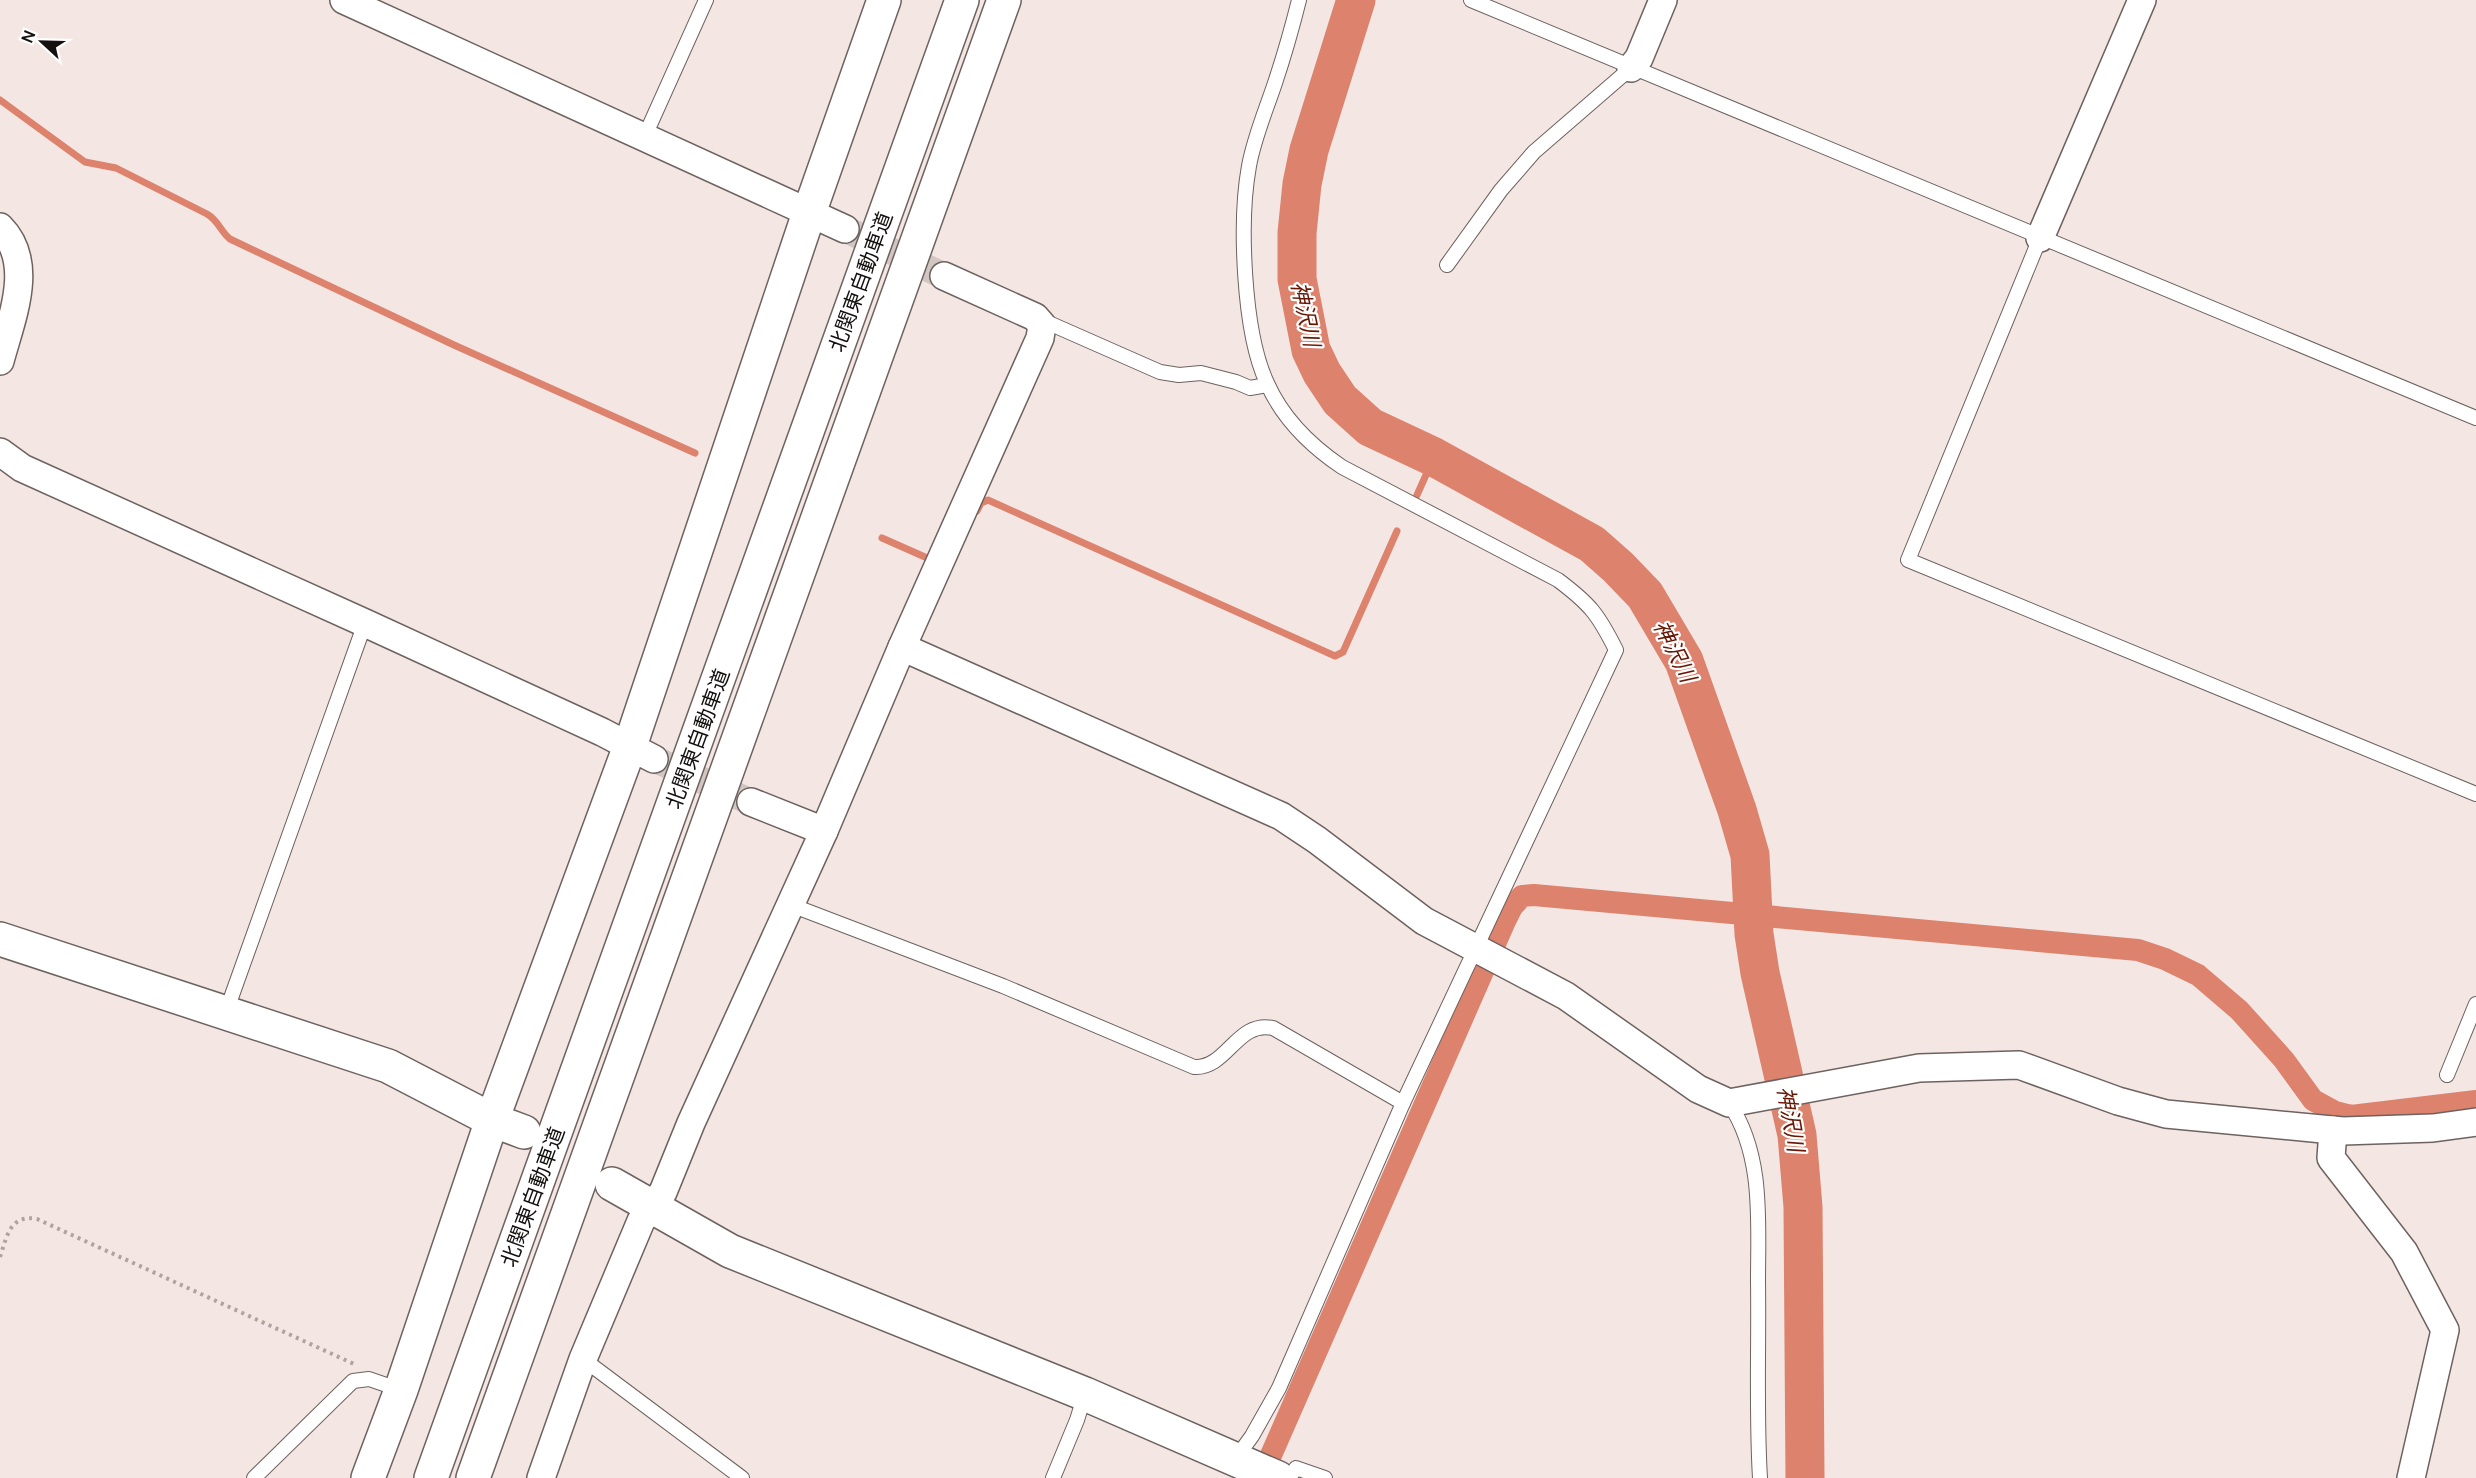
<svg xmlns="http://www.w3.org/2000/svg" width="2476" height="1478" viewBox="0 0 2476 1478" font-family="Manrope,'Noto Sans JP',sans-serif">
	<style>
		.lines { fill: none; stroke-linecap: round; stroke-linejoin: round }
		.stream { stroke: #dd826d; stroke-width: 7 }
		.canal { stroke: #dd826d; stroke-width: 22 }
		.river { stroke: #dd826d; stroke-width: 39 }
		.street-tunnel { stroke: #d2c6c3; stroke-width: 27; stroke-dasharray: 27 14; stroke-linecap: butt }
		.lane-casing { stroke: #6d625f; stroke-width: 16 }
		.street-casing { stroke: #6d625f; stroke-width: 30 }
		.secondary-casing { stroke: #6d625f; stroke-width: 36 }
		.highway-casing { stroke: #6d625f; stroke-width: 36 }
		.path { stroke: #aea3a1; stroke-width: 4; stroke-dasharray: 3 4.5; stroke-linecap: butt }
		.lane { stroke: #fff; stroke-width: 14 }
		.street { stroke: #fff; stroke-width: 27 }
		.secondary { stroke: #fff; stroke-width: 33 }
		.highway { stroke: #fff; stroke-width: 33 }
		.labels { text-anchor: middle; stroke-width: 4.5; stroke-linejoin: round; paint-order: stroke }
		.street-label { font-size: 21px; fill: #14100f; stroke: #fff }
		.water-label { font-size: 22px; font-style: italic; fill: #691705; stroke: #fff }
	</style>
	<rect width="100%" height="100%" fill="#f4e6e3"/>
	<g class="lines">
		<g class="stream">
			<path d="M0,100L85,162L116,168L207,214C219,221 220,231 230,239L454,345L695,453"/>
			<path d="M1417,495L1434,457"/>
			<path d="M977,511L981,503L988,500L1335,656L1343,652L1397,531"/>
			<path d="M882,538L934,561"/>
		</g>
		<path class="canal" d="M1261,1478L1505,921L1512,907L1522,896L1534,895L2138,950L2165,959L2198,975L2239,1010L2284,1060L2313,1100L2335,1112L2351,1116L2476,1101"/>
		<path class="river" d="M1356,0L1309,150L1302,184L1297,233V279L1311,350L1322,373L1340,400L1370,427L1434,457L1592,544L1618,567L1645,595L1684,661L1737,810L1750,855L1754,934L1760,973L1797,1135L1803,1207L1805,1478"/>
		<g class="street-tunnel">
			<path d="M845,229L944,276"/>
			<path d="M654,759L751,802"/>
		</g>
		<g class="lane-casing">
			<g id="lane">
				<path d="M1471,0L2476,418"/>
				<path d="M644,138L706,0"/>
				<path d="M2040,238L1908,560L2476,794"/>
				<path d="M1447,265L1501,190L1534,152L1631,68"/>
				<path d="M1042,325L1051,324L1160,372L1179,375L1201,373L1236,382L1250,388L1267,385"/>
				<path d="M791,905L1003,986L1194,1067C1227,1069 1237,1020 1273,1028L1403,1103"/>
				<path d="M226,1012L365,623"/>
				<path d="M2447,1075L2476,1004"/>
				<path d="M1729,1103C1764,1155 1758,1221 1758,1281C1759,1346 1756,1413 1760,1478"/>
				<path d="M583,1359L742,1478"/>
				<path d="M1236,1458L1252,1436L1279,1388L1403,1103L1616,650C1598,614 1590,604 1558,580L1342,467C1311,446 1282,417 1267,383C1243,332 1239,221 1249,166C1254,138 1266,110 1275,83C1284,56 1292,28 1299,0"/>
				<path d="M254,1478L353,1381L369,1379L401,1390"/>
				<path d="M1053,1478L1077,1420L1085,1394"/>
				<path d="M1289,1478L1296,1468L1325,1478"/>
			</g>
		</g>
		<g class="street-casing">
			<g id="street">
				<path d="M344,0L845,229"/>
				<path d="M1631,68L1639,58L1663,0"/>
				<path d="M0,227C36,263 11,319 0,361"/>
				<path d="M2040,238L2142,0"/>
				<path d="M0,452L22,468L365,623L602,732L654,759"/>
				<path d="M902,647L1281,816L1317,840L1424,921L1566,996L1698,1089L1729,1103L1919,1068L2019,1065L2118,1101L2166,1114L2343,1131L2433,1128L2476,1122"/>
				<path d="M751,802L824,831"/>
				<path d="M2333,1130L2331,1158L2404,1252L2445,1330L2411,1478"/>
				<path d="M541,1478L583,1359L641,1221L663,1192L691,1123L824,831L902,647L1040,338L1042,325L1035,317L944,276"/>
			</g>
		</g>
		<g class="secondary-casing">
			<g id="secondary">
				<path d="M0,939L388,1066L492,1120L524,1132"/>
				<path d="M612,1184L730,1251L1085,1394L1278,1478"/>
				<path d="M368,1478L401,1390L492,1120L630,746L809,213L884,0"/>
			</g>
		</g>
		<g class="highway-casing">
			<g id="highway">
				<path d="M431,1478L962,0"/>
				<path d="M473,1478L1004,0"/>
			</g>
		</g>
		<path class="path" d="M0,1257C7,1236 10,1214 37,1219L354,1364"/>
		<use href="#lane" class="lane"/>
		<use href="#street" class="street"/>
		<use href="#secondary" class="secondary"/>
		<use href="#highway" class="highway"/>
	</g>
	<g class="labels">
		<g class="street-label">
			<text transform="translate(861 282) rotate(-70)" y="7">北関東自動車道</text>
			<text transform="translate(698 739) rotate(-70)" y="7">北関東自動車道</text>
			<text transform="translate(533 1197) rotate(-70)" y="7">北関東自動車道</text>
		</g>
		<g class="water-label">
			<text transform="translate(1306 314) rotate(78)" y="8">神沢川</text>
			<text transform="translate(1675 651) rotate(63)" y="8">神沢川</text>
			<text transform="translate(1791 1119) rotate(80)" y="8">神沢川</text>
		</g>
	</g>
	<g transform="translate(42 42) rotate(292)" stroke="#ffffff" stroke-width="4.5" paint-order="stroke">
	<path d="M0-4.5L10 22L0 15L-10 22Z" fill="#14100f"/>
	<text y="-9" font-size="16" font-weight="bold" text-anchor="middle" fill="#14100f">N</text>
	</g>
</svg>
